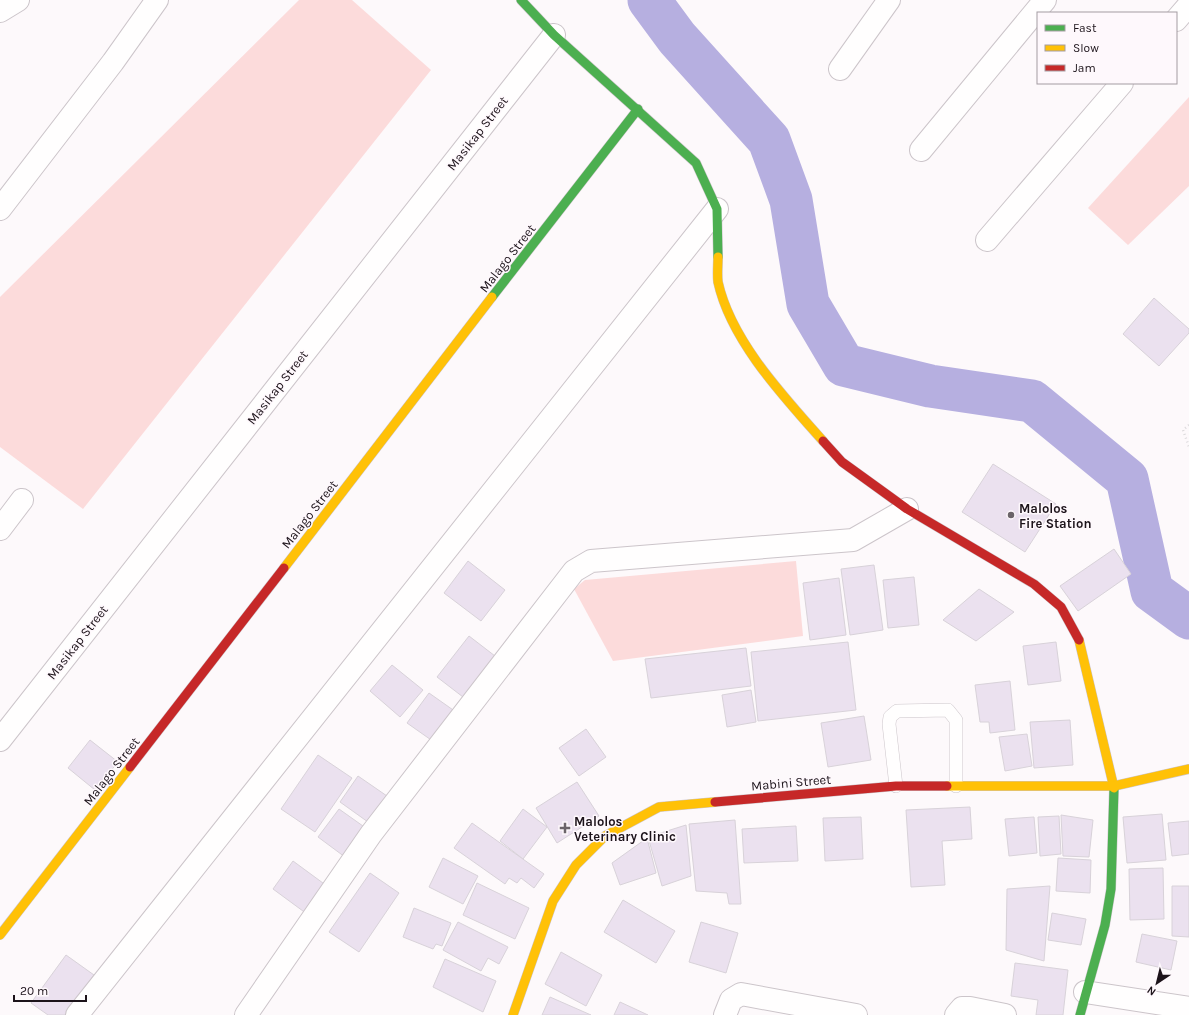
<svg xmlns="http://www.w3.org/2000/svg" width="1189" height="1015" viewBox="0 0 1189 1015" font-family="Karla,sans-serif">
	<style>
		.green { fill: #fcdbdb }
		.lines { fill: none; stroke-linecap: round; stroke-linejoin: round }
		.river { stroke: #b6afe0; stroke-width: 43 }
		.building { fill: #ebe1ef; stroke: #d8d2d9 }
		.lane-casing { stroke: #ccc5ca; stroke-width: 14 }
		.street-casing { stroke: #ccc5ca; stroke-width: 24 }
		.fast-casing { stroke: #ccc5ca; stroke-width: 10 }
		.slow-casing { stroke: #ccc5ca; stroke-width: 10 }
		.jam-casing { stroke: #ccc5ca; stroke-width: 10 }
		.path { stroke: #dcdadc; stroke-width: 2.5; stroke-dasharray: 1 3; stroke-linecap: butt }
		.lane { stroke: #fffefe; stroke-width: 13 }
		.street { stroke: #fffefe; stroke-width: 22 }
		.fast { stroke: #4caf50; stroke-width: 9 }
		.slow { stroke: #ffc107; stroke-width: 9 }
		.jam { stroke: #c62828; stroke-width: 9 }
		.poi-dot { fill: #6b6469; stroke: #fef8fc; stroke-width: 1.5 }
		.labels { text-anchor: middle; stroke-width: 3; stroke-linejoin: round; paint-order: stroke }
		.street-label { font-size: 13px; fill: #1c131a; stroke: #fef8fc }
		.poi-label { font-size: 13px; font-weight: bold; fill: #1c131a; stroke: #fef8fc; text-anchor: start }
	</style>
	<rect width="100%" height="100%" fill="#fdf9fb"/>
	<g class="green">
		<path d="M299,0H352L431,70L83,509L0,447V297Z"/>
		<path d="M1189,97V186L1128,245L1088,208Z"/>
		<path d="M796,561L803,636L613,661L574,589L585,580Z"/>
	</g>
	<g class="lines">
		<path class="river" d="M649,0L677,38L769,140L791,200L808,304L844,365L930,386L1032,401L1127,479L1152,591L1189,618"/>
	</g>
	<g class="building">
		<path d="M1154,298L1189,329V333L1159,366L1123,334Z"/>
		<path d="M993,464L1056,504L1025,552L962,512Z"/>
		<path d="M1114,549L1131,574L1078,611L1060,586Z"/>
		<path d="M468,561L505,590L481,621L444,593Z"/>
		<path d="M874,565L883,630L850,635L841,569Z"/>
		<path d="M914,577L919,625L888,628L883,580Z"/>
		<path d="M839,578L846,635L810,640L803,583Z"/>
		<path d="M979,589L1014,612L976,641L943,620Z"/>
		<path d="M469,636L495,656L463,697L437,677Z"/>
		<path d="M848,642L856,710L758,721L751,652Z"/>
		<path d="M1056,642L1061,681L1028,685L1023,646Z"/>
		<path d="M746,648L751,686L651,698L645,659Z"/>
		<path d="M392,665L423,690L400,717L370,691Z"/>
		<path d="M1010,681L1015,730L990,733L989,722H980L975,685Z"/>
		<path d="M751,690L756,722L727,727L722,695Z"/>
		<path d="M429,693L456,712L434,742L407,723Z"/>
		<path d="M864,716L871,760L828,767L821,723Z"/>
		<path d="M1070,720L1073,765L1034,768L1030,722Z"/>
		<path d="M586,729L606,757L579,776L559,748Z"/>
		<path d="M1027,734L1032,766L1005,771L999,737Z"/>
		<path d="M90,740L118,762L95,790L68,768Z"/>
		<path d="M318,755L352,778L315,832L281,809Z"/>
		<path d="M358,776L387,796L368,822L340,802Z"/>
		<path d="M577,782L599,816L557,843L536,808Z"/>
		<path d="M970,807L972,839L942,841L945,885L911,887L906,810Z"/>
		<path d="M339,809L370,831L349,860L318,837Z"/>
		<path d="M523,809L547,827L523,859L500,841Z"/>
		<path d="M1162,814L1166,860L1127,863L1123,817Z"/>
		<path d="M1061,815L1093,820L1089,857L1063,856Z"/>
		<path d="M1059,816L1061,854L1040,856L1038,817Z"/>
		<path d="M861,817L863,859L825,861L823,818Z"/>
		<path d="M1034,817L1037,853L1009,856L1005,819Z"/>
		<path d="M735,820L741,904H729L727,893L696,891L689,824Z"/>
		<path d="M1189,821V854L1172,856L1168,823Z"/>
		<path d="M472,823L544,874L534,888L521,878L517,883L509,878L505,884L454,848Z"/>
		<path d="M686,825L691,876L662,886L648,837Z"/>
		<path d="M796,826L798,861L744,863L742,829Z"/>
		<path d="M647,838L656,873L620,885L612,863Z"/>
		<path d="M443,858L478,876L463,904L429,887Z"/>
		<path d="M1058,858L1091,860L1090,893L1056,891Z"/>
		<path d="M293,861L327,886L307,914L273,889Z"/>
		<path d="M1163,868L1164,919L1130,920L1129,869Z"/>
		<path d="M370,873L399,893L359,952L329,932Z"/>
		<path d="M477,883L529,908L515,939L463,915Z"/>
		<path d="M1050,886L1044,961L1006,950L1007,889Z"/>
		<path d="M1172,886H1189V937L1172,936Z"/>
		<path d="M623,900L675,931L656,963L604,932Z"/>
		<path d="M414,908L451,923L442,946L436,944L433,949L403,937Z"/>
		<path d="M1052,913L1086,919L1081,945L1048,940Z"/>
		<path d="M458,922L508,947L499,964L488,958L481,971L443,950Z"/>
		<path d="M701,922L738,933L726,973L689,962Z"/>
		<path d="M1142,934L1177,941L1171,970L1136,962Z"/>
		<path d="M561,952L602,975L586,1006L545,984Z"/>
		<path d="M66,955L94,975L65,1015H48L31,1003Z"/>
		<path d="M445,959L496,981L483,1012L433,987Z"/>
		<path d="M1015,963L1068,970L1063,1015H1036L1038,1000L1011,996Z"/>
		<path d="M550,997L591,1015H542Z"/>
		<path d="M620,1002L648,1015H614Z"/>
	</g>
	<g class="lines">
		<g class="lane-casing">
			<path id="lane" d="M896,786L889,724L890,717L897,711L948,710L956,720V786"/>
		</g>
		<g class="street-casing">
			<g id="street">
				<path d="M0,11L18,0"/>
				<path d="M1176,20L1189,5"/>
				<path d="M840,69L889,0"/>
				<path d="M921,150L1045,0"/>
				<path d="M0,209L113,62L157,0"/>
				<path d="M987,240L1122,83"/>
				<path d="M0,529L22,500"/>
				<path d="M0,740L554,35"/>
				<path d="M1085,992L1189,1008"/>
				<path d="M77,1015L717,209"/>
				<path d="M246,1015L371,834L574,571L591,561L853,540L907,509"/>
				<path d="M725,1015L731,1000L741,994L856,1015"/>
				<path d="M956,1015L962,1008H970L1005,1015"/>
			</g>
		</g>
		<g class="fast-casing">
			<g id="fast">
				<path d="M521,0L554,35L696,163L717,209L718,257"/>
				<path d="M492,297L638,109"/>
				<path d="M1080,1015L1105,925L1111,889L1114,788"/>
			</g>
		</g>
		<g class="slow-casing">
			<g id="slow">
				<path d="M718,257C718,265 717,274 718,282C731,341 784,397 823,441"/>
				<path d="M284,568L492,297"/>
				<path d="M1079,640L1114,788"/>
				<path d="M947,786H1114L1189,769"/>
				<path d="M0,935L130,767"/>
				<path d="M513,1015L553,901L576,865L605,836L659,807L715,802"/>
			</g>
		</g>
		<g class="jam-casing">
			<g id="jam">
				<path d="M823,441L842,462L907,509L1034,584L1061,607L1079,640"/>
				<path d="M130,767L284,568"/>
				<path d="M715,802L896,786H947"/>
			</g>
		</g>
		<path class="path" d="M1189,425L1183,430L1189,447"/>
		<use href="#lane" class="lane"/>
		<use href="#street" class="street"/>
		<use href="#fast" class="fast"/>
		<use href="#slow" class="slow"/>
		<use href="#jam" class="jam"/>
	</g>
	<g class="poi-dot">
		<circle cx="1011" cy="515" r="4"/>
		<path d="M563 822h4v4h4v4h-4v4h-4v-4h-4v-4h4z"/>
	</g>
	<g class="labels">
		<g class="street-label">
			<text transform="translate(477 133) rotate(-52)" y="5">Masikap Street</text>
			<text transform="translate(507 258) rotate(-52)" y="5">Malago Street</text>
			<text transform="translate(277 387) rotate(-52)" y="5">Masikap Street</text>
			<text transform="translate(309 514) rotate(-52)" y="5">Malago Street</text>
			<text transform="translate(77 642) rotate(-52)" y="5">Masikap Street</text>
			<text transform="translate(111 771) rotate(-52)" y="5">Malago Street</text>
			<text transform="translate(791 782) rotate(-5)" y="5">Mabini Street</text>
		</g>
		<g class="poi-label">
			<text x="1019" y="513">Malolos<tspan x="1019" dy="15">Fire Station</tspan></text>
			<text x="574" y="826">Malolos<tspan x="574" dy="15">Veterinary Clinic</tspan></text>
		</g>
	</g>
	<rect x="1037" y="12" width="140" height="72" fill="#fef8fc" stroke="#a49ca2"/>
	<rect x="1045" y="25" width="20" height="6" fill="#4caf50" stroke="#a49ca2"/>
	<text x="1073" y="32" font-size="12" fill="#1c131a">Fast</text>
	<rect x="1045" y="45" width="20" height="6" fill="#ffc107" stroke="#a49ca2"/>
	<text x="1073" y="52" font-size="12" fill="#1c131a">Slow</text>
	<rect x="1045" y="65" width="20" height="6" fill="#c62828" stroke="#a49ca2"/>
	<text x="1073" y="72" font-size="12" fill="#1c131a">Jam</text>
	<g transform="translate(1157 983) rotate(215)" stroke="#fef8fc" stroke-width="3" paint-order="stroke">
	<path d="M0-3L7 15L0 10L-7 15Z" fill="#1c131a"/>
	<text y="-6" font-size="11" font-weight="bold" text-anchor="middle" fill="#1c131a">N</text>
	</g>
	<path d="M14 995v6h72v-6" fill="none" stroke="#1c131a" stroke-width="2"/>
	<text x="20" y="995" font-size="12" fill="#1c131a" stroke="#fef8fc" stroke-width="3" paint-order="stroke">20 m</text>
</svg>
